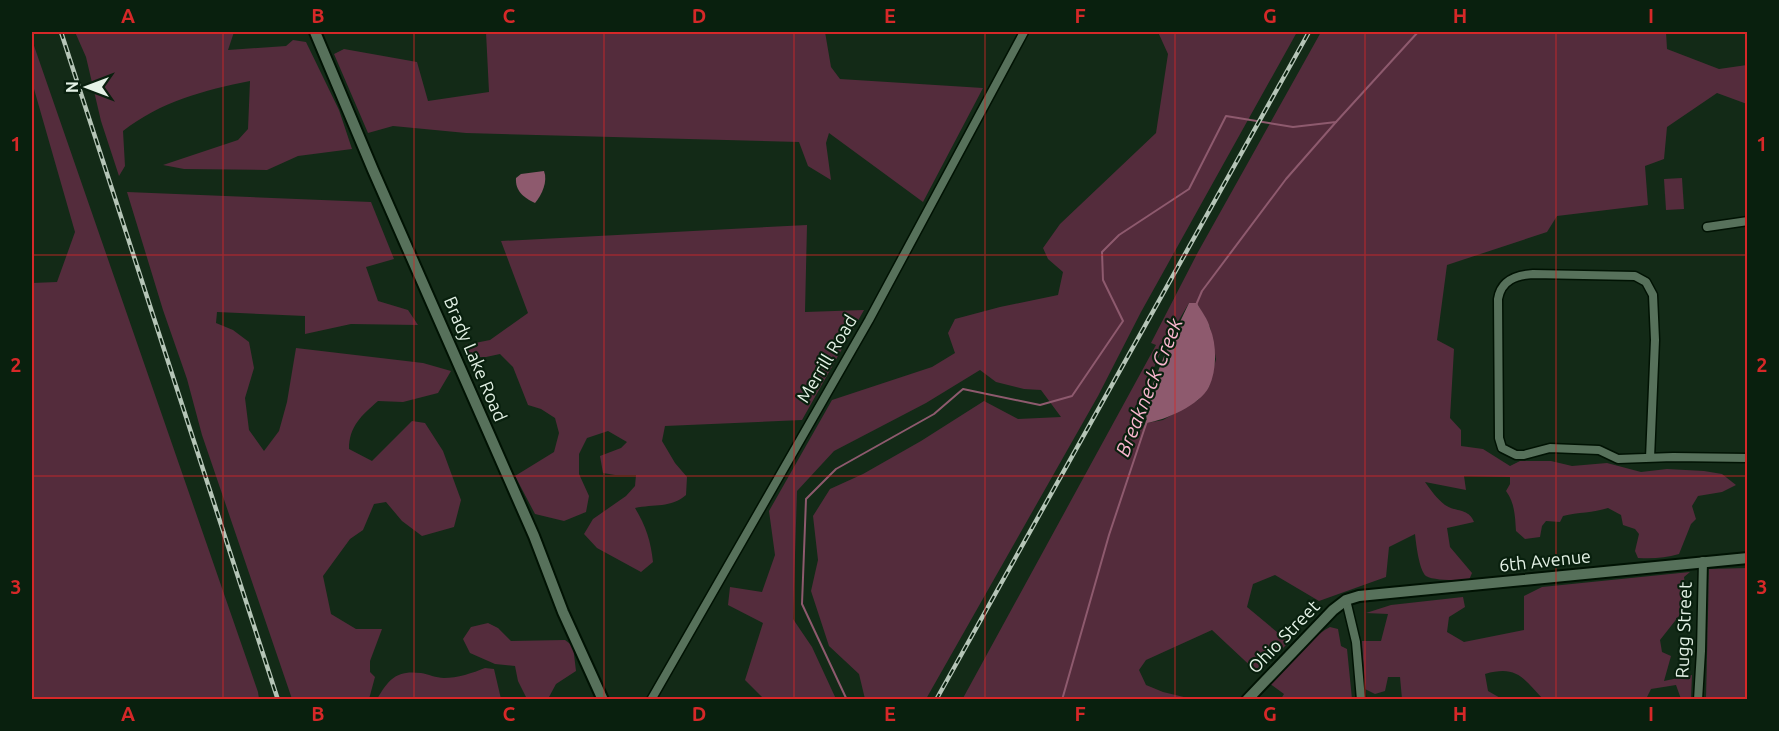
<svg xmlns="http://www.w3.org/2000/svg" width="1779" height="731" viewBox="0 0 1779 731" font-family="Ubuntu,sans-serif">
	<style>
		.green { fill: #542c3c; fill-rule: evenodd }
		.water { fill: #8e5a6e }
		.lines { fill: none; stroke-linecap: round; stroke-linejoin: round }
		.stream { stroke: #8e5a6e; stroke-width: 2 }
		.minor-casing { stroke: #001203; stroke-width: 11 }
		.tertiary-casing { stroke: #001203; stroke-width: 14 }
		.minor { stroke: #57715b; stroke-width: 8 }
		.tertiary { stroke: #57715b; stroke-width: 10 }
		.rail-casing { stroke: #b5c5b7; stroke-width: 4.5 }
		.rail { stroke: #09200e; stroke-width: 2; stroke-dasharray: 7; stroke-linecap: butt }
		.grid { fill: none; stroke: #d62828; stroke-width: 1.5; stroke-opacity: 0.55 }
		.labels { text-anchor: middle; stroke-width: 4.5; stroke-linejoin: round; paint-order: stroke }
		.street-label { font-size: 18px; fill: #e4f2e6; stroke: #09200e }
		.water-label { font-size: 20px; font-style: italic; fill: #f9b6ce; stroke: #09200e }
		.neatline { fill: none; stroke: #d62828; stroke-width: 2 }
		.grid-label { font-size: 20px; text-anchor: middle; font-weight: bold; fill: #d62828 }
	</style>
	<rect width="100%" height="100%" fill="#132a17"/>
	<g class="green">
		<path d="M75,32H234L228,50L286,46L293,40L306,42L339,110L352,149L298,156L267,170L184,169L163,165L238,140L248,129L250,81C204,90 160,102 123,131L125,166L119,176L101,121L86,57Z"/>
		<path d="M486,32H825L831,67L840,79L983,88L923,202L829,133L826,143L831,180L808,166L799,142L466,133L393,126L368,133L334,54L344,49L417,62L428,101L489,92Z"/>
		<path d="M1158,32H1297L1141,312L1098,396L926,699H865L859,674L829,646L811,591L818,560L813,516L830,489L863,474L921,441L984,401L1018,419L1061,417L1041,390L1024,389L996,382L980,370L926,403L834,451L797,491L793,619L812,647L836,699H764L745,680L763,623L728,605L730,587L762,592L775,555L769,511L832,400L932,367L955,353L948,333L955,319L1000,307L1058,295L1063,272L1048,259L1043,248L1060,224L1156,133L1168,54Z"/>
		<path d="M1321,32H1666L1667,49L1719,69L1747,65V104L1717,93L1667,127L1664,159L1645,166L1648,205L1557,216L1547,232L1447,265L1437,340L1454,349L1450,418L1461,430V446L1483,449L1510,466L1520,461H1551L1572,466L1607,463L1641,472L1667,469L1704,471L1722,474L1736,485L1722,492L1698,496L1692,506L1696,519L1691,524L1679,554C1665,558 1653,559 1638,558L1635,551L1639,534L1635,529L1623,525L1621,515L1608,508C1593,513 1578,512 1563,516L1560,522L1546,521L1542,526L1540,537L1525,539L1516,531C1515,517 1515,503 1506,491L1510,484V477L1464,476L1466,490L1425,482C1430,489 1437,499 1445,505C1455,512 1469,508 1474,522L1447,528L1450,547L1472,573L1469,580C1459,580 1434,581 1426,576C1419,570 1416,543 1415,534L1389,547L1386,577L1319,601L1275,575L1253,584L1247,607L1289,642L1258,673L1212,630L1146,660L1139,670L1146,685L1163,692L1192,699L962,700L1156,345L1151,343L1198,252ZM1189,303H1197L1210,327L1216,359L1209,387L1198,400L1163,420L1147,423L1138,431L1135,411L1163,347Z"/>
		<path d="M32,40L258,692L259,699H32V283L57,282L75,232L32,82Z"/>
		<path d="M1682,178L1684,209L1666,210L1664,179Z"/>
		<path d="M127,192L371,202L394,259L366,267L378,301L408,310L418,325L351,324L305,334V316L217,312L216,323L233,330L249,342L254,368L245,398L249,430L264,451L279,431L287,402L296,348L423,363L451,371L438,393L403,402L378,401C362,415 349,426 349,449L372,461L412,421L425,423L443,451L461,500L454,527L422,536L402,521L386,502L374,504L363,530L350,539L323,576L331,614L356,629H382L370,661V672L375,677L369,699H292L202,435L187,379L163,310Z"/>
		<path d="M807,225L805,312L864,310L802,420L665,426L662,441L675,463L687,477L686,495C671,508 654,504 635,508C646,526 651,542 653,562L641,572L597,548L584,534L593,519L626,496L635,486L636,475H615L603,473L600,456L621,448L627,442L608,431L587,438L579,454V474L589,496L586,512L564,521L535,514L515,476L554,452L559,433L555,418L541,409L528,405L513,367L500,354L486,357H466L465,345L490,340L528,313L501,241Z"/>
		<path d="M1747,568V699H1706L1709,569Z"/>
		<path d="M1690,572L1684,577L1687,598L1686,607L1660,640L1662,652L1671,656L1664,681L1692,675L1691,699H1681L1676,685L1651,689L1646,699H1543C1523,678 1517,665 1485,674L1488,691L1502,699H1402L1400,677H1388L1385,691L1375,694L1365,689L1362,641H1381L1388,614L1366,613L1391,605L1463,597L1465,607L1449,617L1447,632L1464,642L1524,630V596L1542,587Z"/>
		<path d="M488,623L498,628L511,641L565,640L573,646L576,671L556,684L549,697L550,699H527L518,681L515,666L495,664L470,653L463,639L471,627Z"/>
		<path d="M1330,627L1338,629L1341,646L1347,649L1352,699H1281L1284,694L1269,683C1279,669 1292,661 1304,649C1314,639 1317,634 1330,627Z"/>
		<path d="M485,668L494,669L501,699H377C389,679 396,670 421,673C428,674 436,678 444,678C457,678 473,673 485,668Z"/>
	</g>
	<g class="water">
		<path d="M544,171C548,181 542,195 535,203C524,198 515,191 516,178L521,174Z"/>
		<path d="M1189,303H1197C1201,311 1208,319 1210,328C1217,345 1217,370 1209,387C1200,405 1165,420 1147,423L1145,404L1167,349Z"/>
	</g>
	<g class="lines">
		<g class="stream">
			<path d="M1196,305L1202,291L1286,179L1336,122"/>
			<path d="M847,700L802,604L806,499L836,469L934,414L963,389L1040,405L1072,396L1123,321L1103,280L1102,252L1119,235L1189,189L1226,116L1293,127L1336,122L1418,32"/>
			<path d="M1062,700L1109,535L1147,421"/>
		</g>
		<g class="minor-casing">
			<g id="minor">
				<path d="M1707,227L1748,221"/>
				<path d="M1650,458L1655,340L1653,295L1646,282L1635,276L1533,274C1516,275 1501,280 1498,299L1499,438L1502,448L1516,455H1524L1550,448L1599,450L1618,459L1673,457L1748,458"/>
				<path d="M1346,600L1356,642L1361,700"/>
				<path d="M651,700L869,320L1024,32"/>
				<path d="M1698,700L1701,651L1703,561"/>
			</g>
		</g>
		<g class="tertiary-casing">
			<g id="tertiary">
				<path d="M315,32L373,170L534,536L563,612L603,700"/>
				<path d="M1247,700L1333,610L1346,600L1359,596L1748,558"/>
			</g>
		</g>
		<use href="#minor" class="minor"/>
		<use href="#tertiary" class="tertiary"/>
		<g class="rail-casing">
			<g id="rail">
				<path d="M61,32L278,700"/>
				<path d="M936,700L1309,32"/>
			</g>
		</g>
		<use href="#rail" class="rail"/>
	</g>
	<path class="grid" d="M223,32V700M414,32V700M604,32V700M794,32V700M985,32V700M1175,32V700M1365,32V700M1556,32V700M32,255H1748M32,476H1748"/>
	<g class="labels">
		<g class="street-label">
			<text transform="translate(475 359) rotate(67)" y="6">Brady Lake Road</text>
			<text transform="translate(827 359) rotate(-59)" y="6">Merrill Road</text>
			<text transform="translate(1545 561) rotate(-6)" y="6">6th Avenue</text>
			<text transform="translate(1684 630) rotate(-88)" y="6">Rugg Street</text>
			<text transform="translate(1284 637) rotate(-46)" y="6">Ohio Street</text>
		</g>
		<g class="water-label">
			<text transform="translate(1149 387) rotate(-68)" y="7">Breakneck Creek</text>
		</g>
	</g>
	<rect width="1779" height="731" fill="none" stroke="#09200e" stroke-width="66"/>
	<g transform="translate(87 87) rotate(270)" stroke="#09200e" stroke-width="4.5" paint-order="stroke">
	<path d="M0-4.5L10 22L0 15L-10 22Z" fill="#e4f2e6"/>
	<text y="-9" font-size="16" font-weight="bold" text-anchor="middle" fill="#e4f2e6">N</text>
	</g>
	<rect x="33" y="33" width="1713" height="665" class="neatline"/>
	<g class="grid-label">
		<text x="128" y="23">A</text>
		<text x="318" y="23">B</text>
		<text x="509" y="23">C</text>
		<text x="699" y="23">D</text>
		<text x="890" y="23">E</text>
		<text x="1080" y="23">F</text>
		<text x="1270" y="23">G</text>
		<text x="1460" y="23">H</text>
		<text x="1651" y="23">I</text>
		<text x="16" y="151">1</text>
		<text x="1762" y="151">1</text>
		<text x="16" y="372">2</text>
		<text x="1762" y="372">2</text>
		<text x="16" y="594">3</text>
		<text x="1762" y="594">3</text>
		<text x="128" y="721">A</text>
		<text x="318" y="721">B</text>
		<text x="509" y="721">C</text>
		<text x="699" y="721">D</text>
		<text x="890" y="721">E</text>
		<text x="1080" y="721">F</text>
		<text x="1270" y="721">G</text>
		<text x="1460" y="721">H</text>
		<text x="1651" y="721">I</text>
	</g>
</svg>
